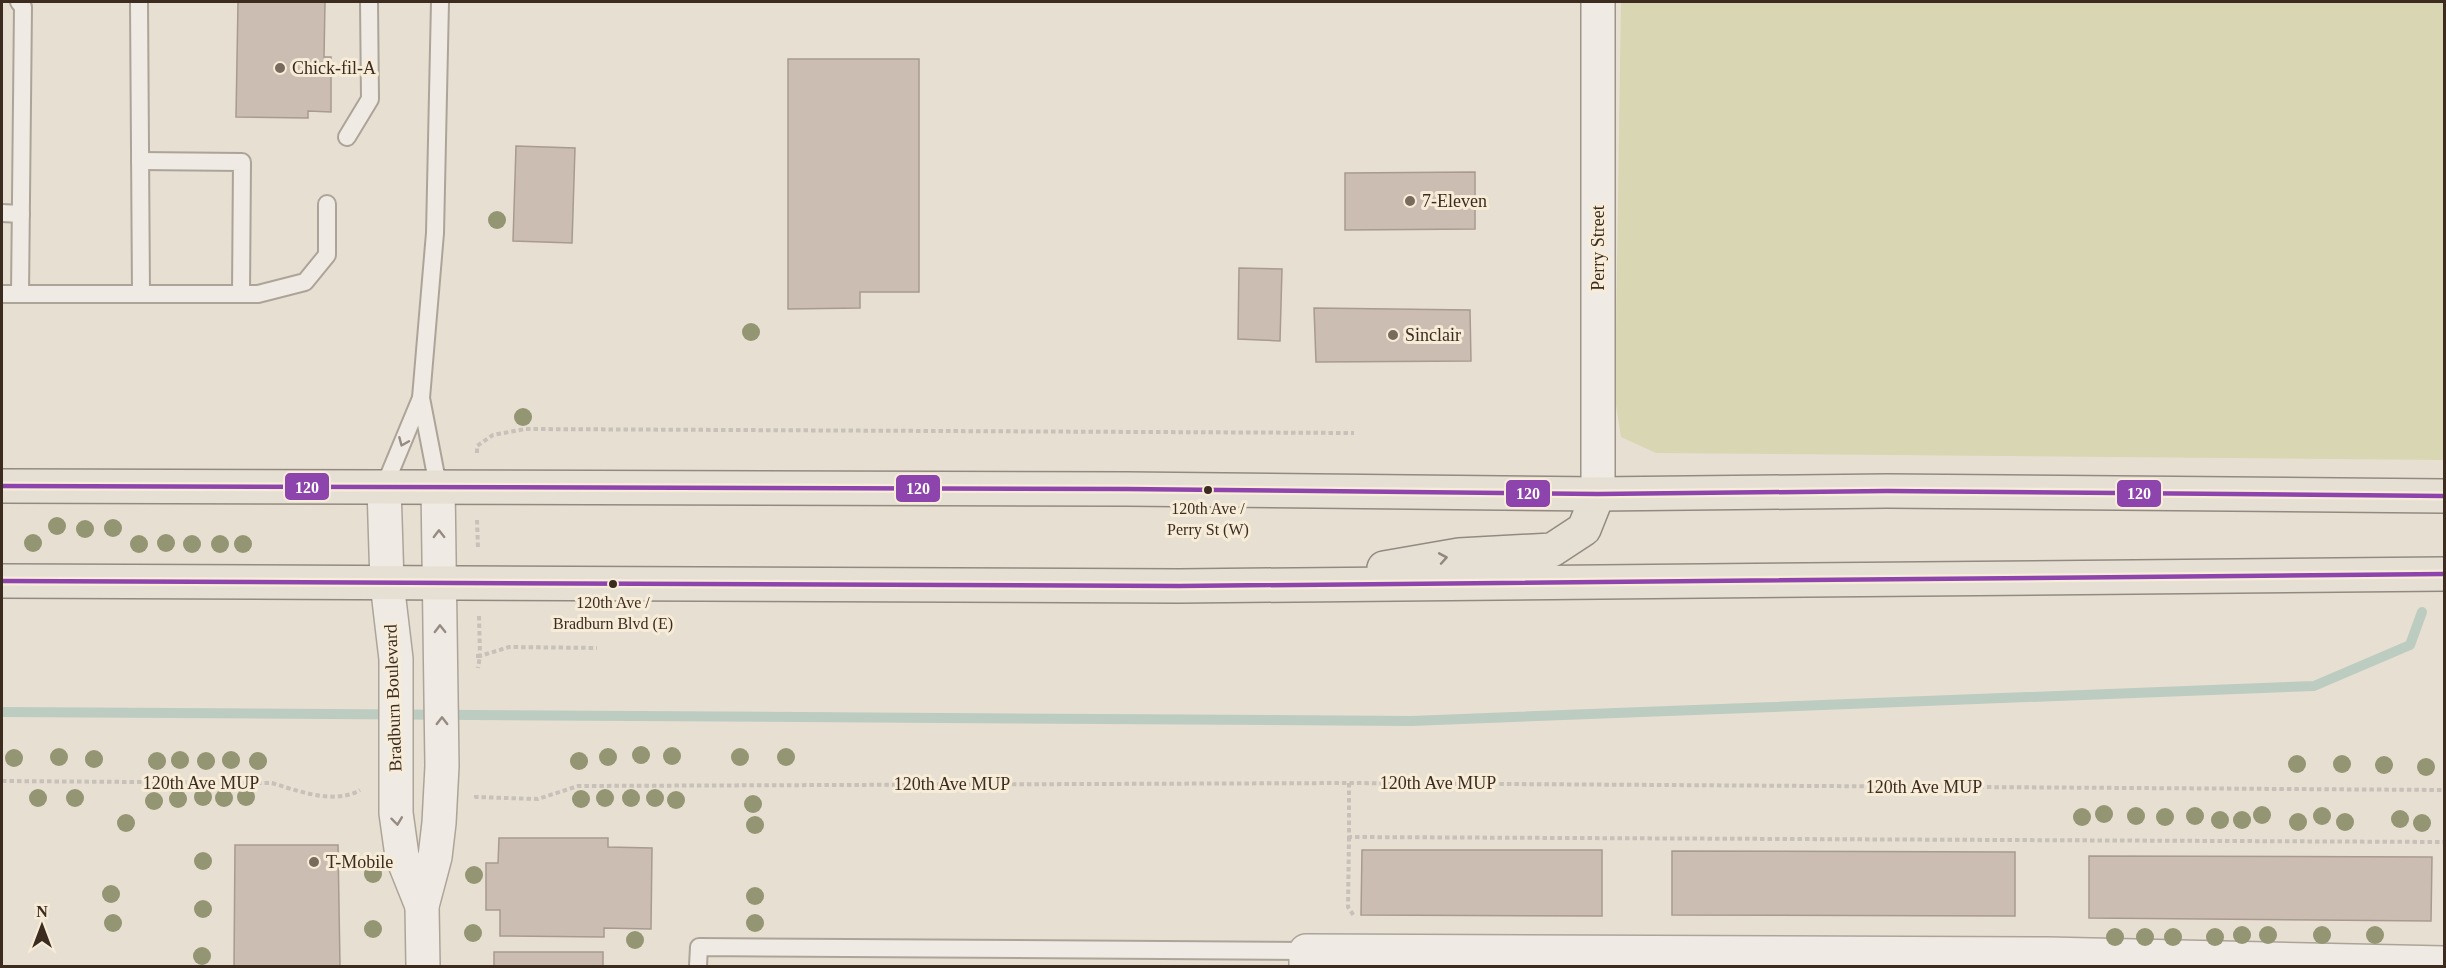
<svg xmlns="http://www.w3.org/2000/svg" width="2446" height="968" viewBox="0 0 2446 968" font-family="'Times New Roman',serif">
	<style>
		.green { fill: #d8d6b3 }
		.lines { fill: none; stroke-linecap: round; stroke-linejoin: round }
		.stream { stroke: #bcccc1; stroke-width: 10 }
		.building { fill: #cbbdb1; stroke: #a89a8f; stroke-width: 1.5 }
		.lane-casing { stroke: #aca499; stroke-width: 20 }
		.street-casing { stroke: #aca499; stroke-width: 36 }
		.secondary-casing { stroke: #9c9489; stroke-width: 36 }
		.primary-casing { stroke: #928a80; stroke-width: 36 }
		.path { stroke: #c8c1b9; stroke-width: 4; stroke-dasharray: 4.5 3; stroke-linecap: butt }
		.lane { stroke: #efeae3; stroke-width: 16 }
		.street { stroke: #efeae3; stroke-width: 33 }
		.secondary { stroke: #efeae3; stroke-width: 33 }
		.primary { stroke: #e6e0d4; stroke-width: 33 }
		.bus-1-casing { stroke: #f7ecd8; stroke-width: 9 }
		.bus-1 { stroke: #8e44ad; stroke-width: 4.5 }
		.tree { fill: #949573 }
		.oneway { stroke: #968b82 }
		.oneway2 { stroke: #91867a }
		.poi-dot { fill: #786b5e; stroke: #f7ecd8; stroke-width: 2 }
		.bus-dot { fill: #3c2c20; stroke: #f7ecd8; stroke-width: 2 }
		.labels { text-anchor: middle; stroke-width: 6; stroke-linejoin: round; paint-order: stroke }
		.bus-label { font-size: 16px; fill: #3c2c20; stroke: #f7ecd8 }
		.poi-label { font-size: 18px; fill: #3c2c20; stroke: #f7ecd8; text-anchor: start }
		.street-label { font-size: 18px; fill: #3c2c20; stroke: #f7ecd8 }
		.line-badge { stroke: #f7ecd8; stroke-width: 2 }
		.badge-label { font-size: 16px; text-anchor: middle; font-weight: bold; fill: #fff }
	</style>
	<rect width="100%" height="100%" fill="#e7dfd1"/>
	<path class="green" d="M1621,2H2444V460L1656,453L1621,437L1615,399Z"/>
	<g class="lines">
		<path class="stream" d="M2,712L1411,721L2314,686L2410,645L2422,612"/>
	</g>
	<g class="building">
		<path d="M238,2H325L324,57H331V112L308,111V118L236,117Z"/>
		<path d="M788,59H919V292H860V308L788,309Z"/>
		<path d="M516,146L575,148L572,243L513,241Z"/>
		<path d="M1475,172V229L1345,230V173Z"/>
		<path d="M1239,268L1282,269L1280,341L1238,339Z"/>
		<path d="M1314,308L1470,310L1471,361L1316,362Z"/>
		<path d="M499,838H608V847L652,848L651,929L604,928V937L500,936V910H486V863H498Z"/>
		<path d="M235,845H338L340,966H234Z"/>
		<path d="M1362,850H1602V916L1361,915Z"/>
		<path d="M1672,851L2015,852V916L1672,915Z"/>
		<path d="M2089,856L2432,857L2431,921L2089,918Z"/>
		<rect x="494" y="952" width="109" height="14"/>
	</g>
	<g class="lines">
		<g class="lane-casing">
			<g id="lane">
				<path d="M19,2L23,7L20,294"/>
				<path d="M139,2L141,294"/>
				<path d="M347,137L370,99L369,2"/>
				<path d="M140,161L242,162L241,294"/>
				<path d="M2,213L21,214"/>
				<path d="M2,294H258L305,282L327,255V204"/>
				<path d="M438,486L421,398L435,233L440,2"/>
				<path d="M384,487L421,398"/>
				<path d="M698,966L699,947L1306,951"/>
			</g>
		</g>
		<g class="street-casing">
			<g id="street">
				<path d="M384,487L387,583L396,659V813L402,856L422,906"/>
				<path d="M423,966L422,906L435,857L439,823L442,766L438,486"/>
				<path d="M1306,966V951L2048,954L2444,963"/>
			</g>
		</g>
		<g class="secondary-casing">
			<path id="secondary" d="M1598,2V494"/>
		</g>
		<g class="primary-casing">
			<g id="primary">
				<path d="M2,486L1127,489L1598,494L1887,491L2444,496"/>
				<path d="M1384,568L1459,555L1552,550L1584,529L1598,494"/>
				<path d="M2,581L1179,586L2444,574"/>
			</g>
		</g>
		<g class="path">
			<path d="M477,453V446L493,435L525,429L1354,433"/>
			<path d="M477,520L478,549"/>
			<path d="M479,616L480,656L509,647L597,648"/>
			<path d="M476,656H480L478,668"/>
			<path d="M2,781L272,783C298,791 335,805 360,790"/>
			<path d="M1349,783V837L2444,842"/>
			<path d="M476,795V797L538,799L578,786L1349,783L2444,790"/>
			<path d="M1349,837L1348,907L1354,916"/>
		</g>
		<use href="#lane" class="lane"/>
		<use href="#street" class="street"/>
		<use href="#secondary" class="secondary"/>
		<use href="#primary" class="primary"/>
		<g class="bus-1-casing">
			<g id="bus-1">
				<path d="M2,486L1127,489L1598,494L1887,491L2444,496"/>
				<path d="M2,581L1179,586L2444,574"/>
			</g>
		</g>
		<use href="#bus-1" class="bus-1"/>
	</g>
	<g class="tree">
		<circle cx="497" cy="220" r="9"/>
		<circle cx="751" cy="332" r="9"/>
		<circle cx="523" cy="417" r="9"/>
		<circle cx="57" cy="526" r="9"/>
		<circle cx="113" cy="528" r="9"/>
		<circle cx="85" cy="529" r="9"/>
		<circle cx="33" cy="543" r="9"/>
		<circle cx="166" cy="543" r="9"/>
		<circle cx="139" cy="544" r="9"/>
		<circle cx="192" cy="544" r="9"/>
		<circle cx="220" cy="544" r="9"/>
		<circle cx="243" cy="544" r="9"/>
		<circle cx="641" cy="755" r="9"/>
		<circle cx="672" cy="756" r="9"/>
		<circle cx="59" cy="757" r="9"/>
		<circle cx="608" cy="757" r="9"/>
		<circle cx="740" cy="757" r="9"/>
		<circle cx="786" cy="757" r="9"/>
		<circle cx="14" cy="758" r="9"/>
		<circle cx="94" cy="759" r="9"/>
		<circle cx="180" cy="760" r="9"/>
		<circle cx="231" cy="760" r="9"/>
		<circle cx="157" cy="761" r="9"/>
		<circle cx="206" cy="761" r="9"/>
		<circle cx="258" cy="761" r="9"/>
		<circle cx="579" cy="761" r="9"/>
		<circle cx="2297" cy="764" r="9"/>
		<circle cx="2342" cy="764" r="9"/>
		<circle cx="2384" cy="765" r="9"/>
		<circle cx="2426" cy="767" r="9"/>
		<circle cx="203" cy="797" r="9"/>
		<circle cx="246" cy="797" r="9"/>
		<circle cx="38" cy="798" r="9"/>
		<circle cx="75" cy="798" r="9"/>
		<circle cx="224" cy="798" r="9"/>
		<circle cx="605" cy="798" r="9"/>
		<circle cx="631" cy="798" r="9"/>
		<circle cx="655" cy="798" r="9"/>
		<circle cx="178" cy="799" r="9"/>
		<circle cx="581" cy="799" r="9"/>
		<circle cx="676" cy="800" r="9"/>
		<circle cx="154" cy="801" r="9"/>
		<circle cx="753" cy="804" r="9"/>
		<circle cx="2104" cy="814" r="9"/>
		<circle cx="2262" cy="815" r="9"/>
		<circle cx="2136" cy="816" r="9"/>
		<circle cx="2195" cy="816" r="9"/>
		<circle cx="2322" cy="816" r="9"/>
		<circle cx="2082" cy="817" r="9"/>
		<circle cx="2165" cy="817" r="9"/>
		<circle cx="2400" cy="819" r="9"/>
		<circle cx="2220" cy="820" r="9"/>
		<circle cx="2242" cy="820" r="9"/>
		<circle cx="2298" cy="822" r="9"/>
		<circle cx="2345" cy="822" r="9"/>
		<circle cx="126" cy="823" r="9"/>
		<circle cx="2422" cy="823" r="9"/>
		<circle cx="755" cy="825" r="9"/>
		<circle cx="203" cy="861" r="9"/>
		<circle cx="373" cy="874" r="9"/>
		<circle cx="474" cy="875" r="9"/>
		<circle cx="111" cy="894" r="9"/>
		<circle cx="755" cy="896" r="9"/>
		<circle cx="203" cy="909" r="9"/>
		<circle cx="113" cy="923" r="9"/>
		<circle cx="755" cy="923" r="9"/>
		<circle cx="373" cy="929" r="9"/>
		<circle cx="473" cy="933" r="9"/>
		<circle cx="2242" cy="935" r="9"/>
		<circle cx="2268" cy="935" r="9"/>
		<circle cx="2322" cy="935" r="9"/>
		<circle cx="2375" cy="935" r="9"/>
		<circle cx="2115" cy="937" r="9"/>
		<circle cx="2145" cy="937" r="9"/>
		<circle cx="2173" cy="937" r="9"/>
		<circle cx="2215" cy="937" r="9"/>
		<circle cx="635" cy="940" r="9"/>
		<circle cx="202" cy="956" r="9"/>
	</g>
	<defs><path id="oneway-chevron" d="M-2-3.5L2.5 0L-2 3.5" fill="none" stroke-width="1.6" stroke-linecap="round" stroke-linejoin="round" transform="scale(1.5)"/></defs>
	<g class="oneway">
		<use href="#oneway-chevron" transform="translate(403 442) rotate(113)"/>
		<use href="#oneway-chevron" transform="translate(439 534) rotate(-91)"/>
		<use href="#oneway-chevron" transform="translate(440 629) rotate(-91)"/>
		<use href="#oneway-chevron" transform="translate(442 721) rotate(-90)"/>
		<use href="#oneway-chevron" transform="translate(397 821) rotate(83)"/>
	</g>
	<use class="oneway2" href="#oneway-chevron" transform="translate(1443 558) rotate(-10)"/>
	<g class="poi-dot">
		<circle cx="280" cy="68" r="6"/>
		<circle cx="1410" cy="201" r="6"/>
		<circle cx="1393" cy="335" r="6"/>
		<circle cx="314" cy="862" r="6"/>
	</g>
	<g class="bus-dot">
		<circle cx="1208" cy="490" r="5"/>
		<circle cx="613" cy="584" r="5"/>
	</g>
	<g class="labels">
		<g class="bus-label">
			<text x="1208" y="514">120th Ave /<tspan x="1208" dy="21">Perry St (W)</tspan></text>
			<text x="613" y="608">120th Ave /<tspan x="613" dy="21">Bradburn Blvd (E)</tspan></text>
		</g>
		<g class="poi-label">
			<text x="292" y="74">Chick-fil-A</text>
			<text x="1422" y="207">7-Eleven</text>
			<text x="1405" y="341">Sinclair</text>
			<text x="326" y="868">T-Mobile</text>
		</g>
		<g class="street-label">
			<text transform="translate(1598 248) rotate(-90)" y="6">Perry Street</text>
			<text transform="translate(393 698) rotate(-92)" y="6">Bradburn Boulevard</text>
			<text x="201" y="789">120th Ave MUP</text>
			<text x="1438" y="789">120th Ave MUP</text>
			<text x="952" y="790">120th Ave MUP</text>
			<text x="1924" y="793">120th Ave MUP</text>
		</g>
	</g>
	<g class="line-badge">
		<rect x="284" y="472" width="46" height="29" rx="6" fill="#8e44ad"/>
		<rect x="895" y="474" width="46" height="29" rx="6" fill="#8e44ad"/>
		<rect x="1505" y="479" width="46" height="29" rx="6" fill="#8e44ad"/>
		<rect x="2116" y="479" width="46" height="29" rx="6" fill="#8e44ad"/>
	</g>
	<g class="badge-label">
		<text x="307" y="493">120</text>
		<text x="918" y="494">120</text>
		<text x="1528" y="499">120</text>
		<text x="2139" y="499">120</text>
	</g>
	<rect width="2446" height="968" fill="none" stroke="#3c2c20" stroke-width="6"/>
	<g transform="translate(42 926)" stroke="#f7ecd8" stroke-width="4.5" paint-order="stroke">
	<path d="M0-4.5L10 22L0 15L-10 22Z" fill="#3c2c20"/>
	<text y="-9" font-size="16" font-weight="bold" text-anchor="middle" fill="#3c2c20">N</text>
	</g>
</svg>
